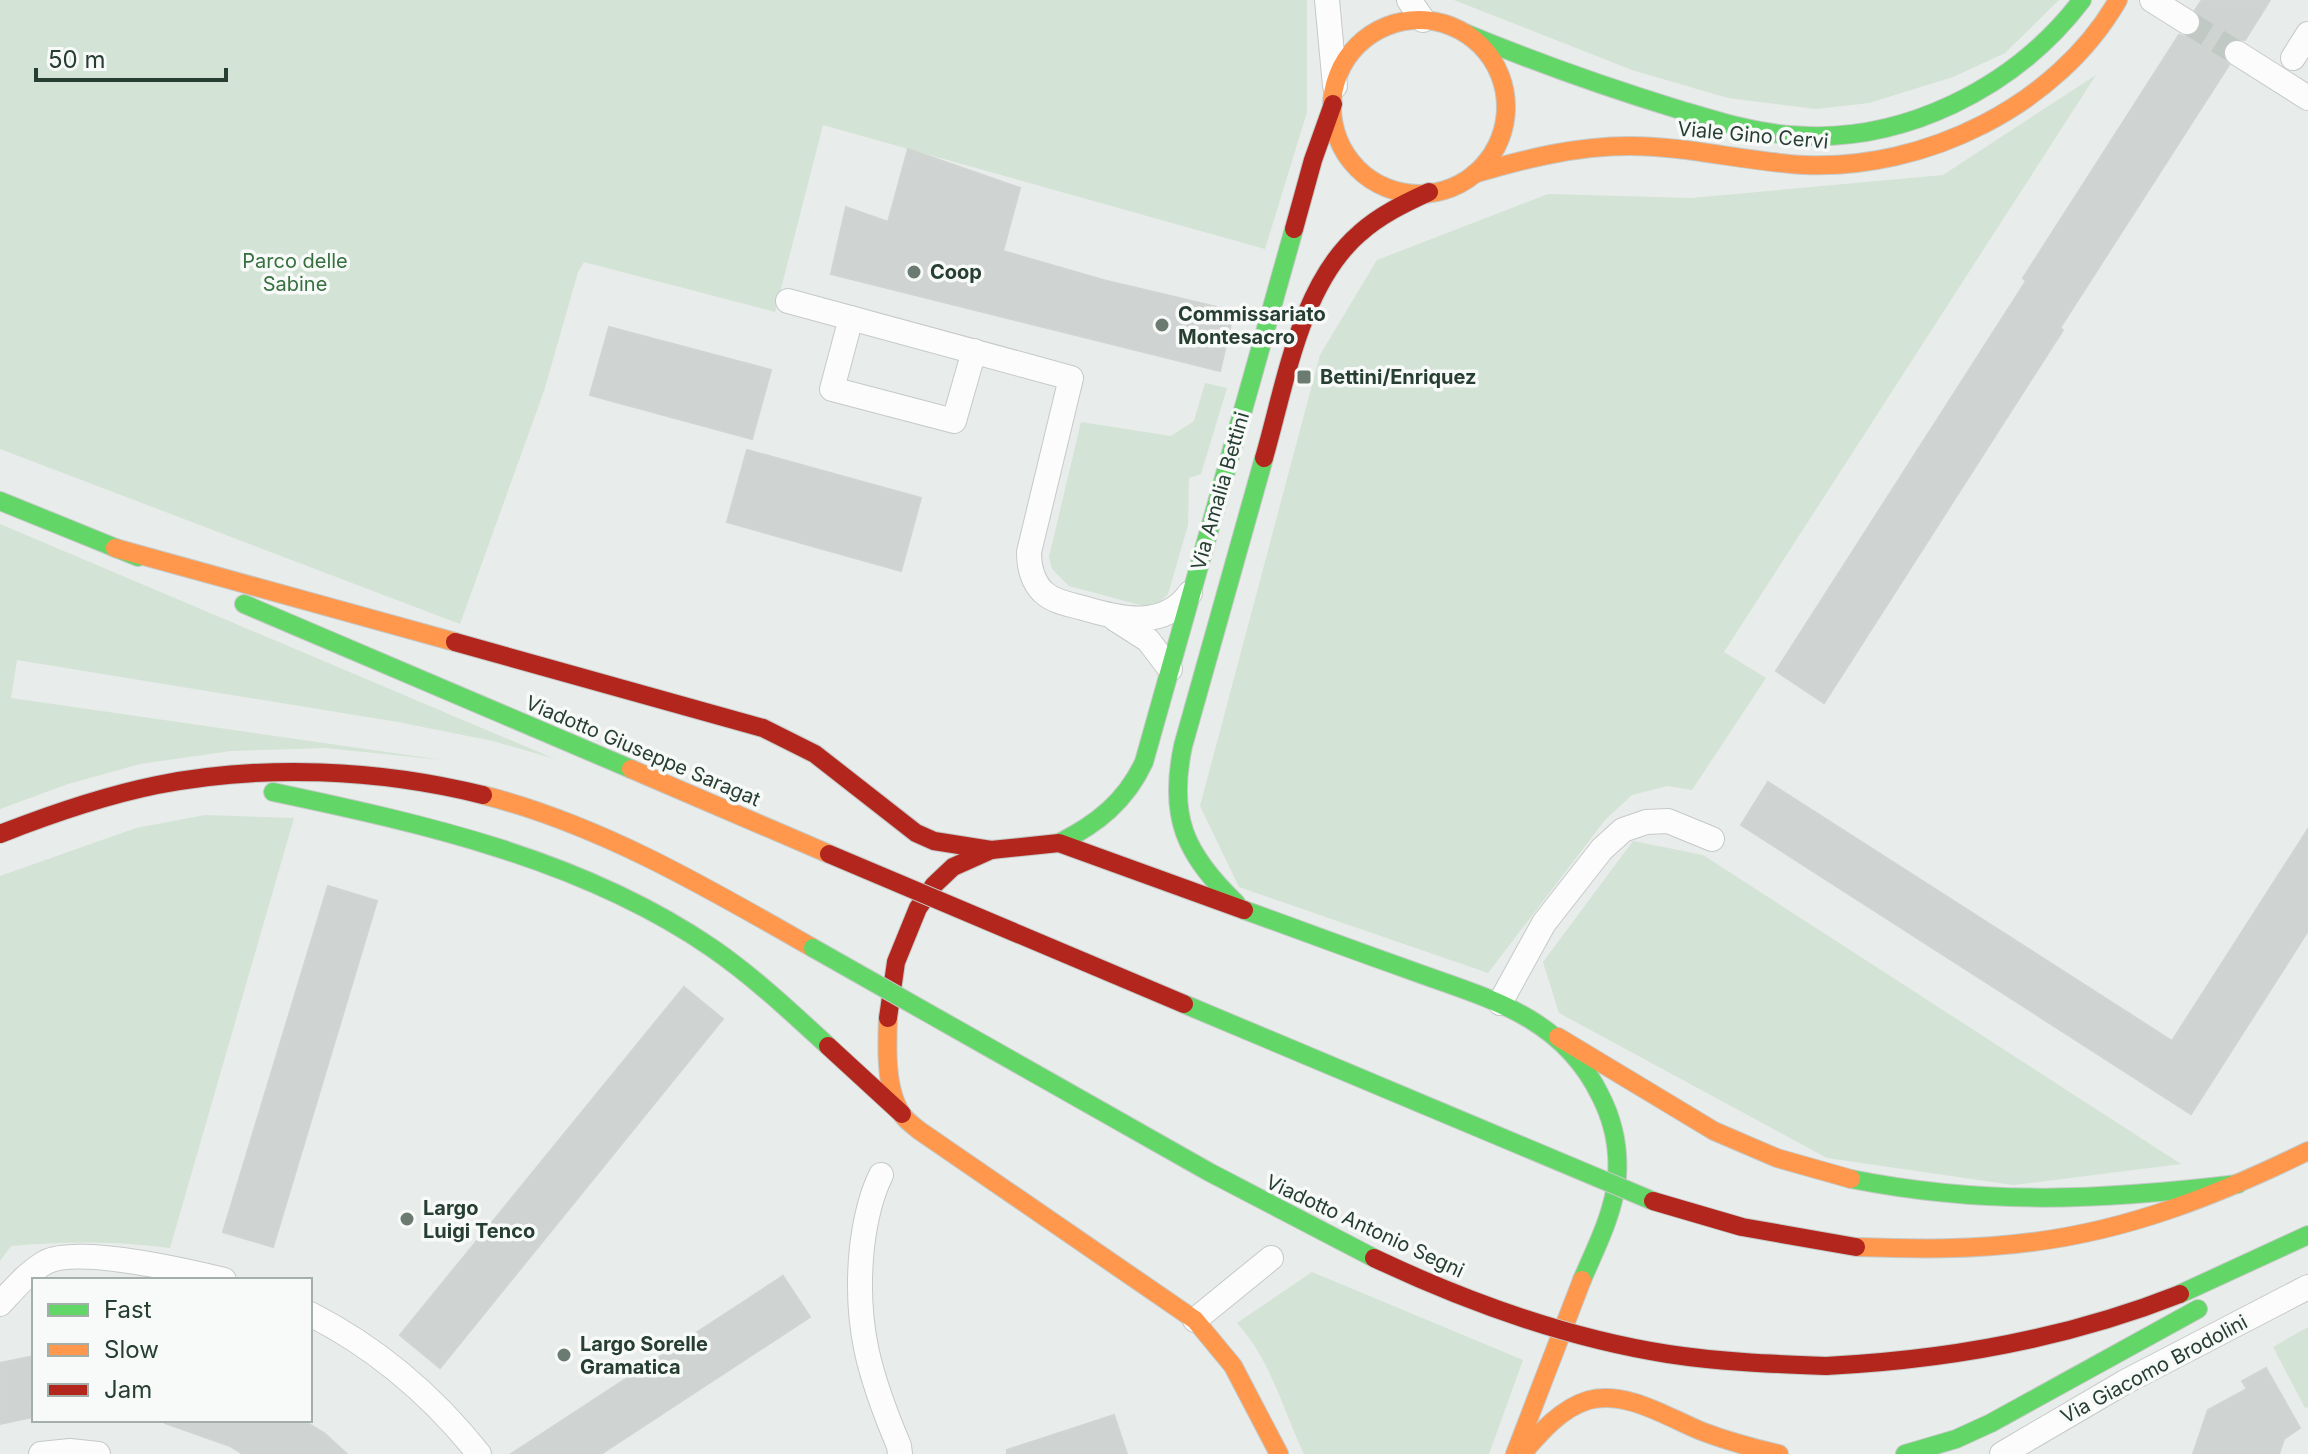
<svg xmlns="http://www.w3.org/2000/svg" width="2308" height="1454" viewBox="0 0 2308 1454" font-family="Inter,sans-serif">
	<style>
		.green { fill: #d3e3d5 }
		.building { fill: #cfd3d1; stroke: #d1d5d2; stroke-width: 2 }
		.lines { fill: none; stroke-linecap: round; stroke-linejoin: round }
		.street-tunnel { stroke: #c1c9c5; stroke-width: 24; stroke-dasharray: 24 12; stroke-linecap: butt }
		.street-casing { stroke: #c5c9c7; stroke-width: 26 }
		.fast-casing { stroke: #c4c9c7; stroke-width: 20 }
		.slow-casing { stroke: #c4c9c7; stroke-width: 20 }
		.jam-casing { stroke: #c4c9c7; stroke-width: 20 }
		.street { stroke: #fcfcfc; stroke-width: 24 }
		.fast { stroke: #63d668; stroke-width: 18 }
		.slow { stroke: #ff974d; stroke-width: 18 }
		.jam { stroke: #b3261e; stroke-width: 18 }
		.fast-bridge-casing { stroke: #c4cac7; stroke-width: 20; stroke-linecap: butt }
		.jam-bridge-casing { stroke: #c4cac7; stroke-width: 20; stroke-linecap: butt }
		.fast-bridge { stroke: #63d668; stroke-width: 18 }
		.jam-bridge { stroke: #b3261e; stroke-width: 18 }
		.poi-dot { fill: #6b7b72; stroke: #f7faf8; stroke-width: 3 }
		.labels { text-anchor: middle; stroke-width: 7; stroke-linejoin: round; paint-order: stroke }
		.street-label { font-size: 20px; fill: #273e32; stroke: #f7faf8 }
		.park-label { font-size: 20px; fill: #36703f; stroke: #f7faf8 }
		.poi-label { font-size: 20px; font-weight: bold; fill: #273e32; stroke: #f7faf8; text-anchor: start }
	</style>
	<rect width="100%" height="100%" fill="#e8ecea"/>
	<g class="green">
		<path d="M0,0H1307V112L1265,249L823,125L775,312L584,262L578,272L544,391L460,624L0,449Z"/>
		<path d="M1454,0H2059L2005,53L1953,77L1869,103L1816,109L1728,98L1632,70Z"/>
		<path d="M2096,75L1724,652L1766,678L1692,790L1667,786L1632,795L1605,820L1488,973L1239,887L1200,806L1320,355L1377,260L1548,194L1691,198L1943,175Z"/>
		<path d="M1205,383L1227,388L1201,474L1189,478L1188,525L1168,594L1160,602L1144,606L1069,586L1052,569L1049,557L1081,422L1171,436L1194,421Z"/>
		<path d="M0,524L555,759L493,741L398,722L17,660L11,698L443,760L325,748L231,751L140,764L68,784L0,809Z"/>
		<path d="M205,815L294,818L170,1248C114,1241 67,1241 11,1246L0,1261V876L136,828Z"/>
		<path d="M1633,841L1703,855L2181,1164L2013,1185L1827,1158L1559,1013L1543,962Z"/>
		<path d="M1312,1272L1523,1360L1489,1454H1304C1282,1408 1272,1362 1237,1323Z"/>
		<path d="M2308,1327V1407L2305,1408L2273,1347Z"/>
	</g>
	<g class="building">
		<path d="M2202,0H2270L2245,40L2231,39L2224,46L2223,59L2229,65L2060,328L2063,330L1824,703L1776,671L2026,281L2023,278L2179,35L2187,37L2199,31L2202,22L2195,10Z"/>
		<path d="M908,149L1020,188L1003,251L1103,280L1234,311L1220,371L831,274L846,207L888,222Z"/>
		<path d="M609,327L771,370L752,439L590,395Z"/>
		<path d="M747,450L921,498L901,571L727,522Z"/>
		<path d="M1768,782L2172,1041L2308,829V931L2191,1114L1741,825Z"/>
		<path d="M328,886L377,901L273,1247L223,1232Z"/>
		<path d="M684,987L723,1019L440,1368L400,1335Z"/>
		<path d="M783,1276L810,1317L601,1454H511Z"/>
		<path d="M34,1356V1402H31L33,1417L0,1424V1363Z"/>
		<path d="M2266,1368L2300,1428L2284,1439L2279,1454H2193L2208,1410L2247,1389L2242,1381Z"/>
		<path d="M1114,1415L1127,1454H1007V1450Z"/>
		<path d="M165,1420H302L324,1433L347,1454H243L230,1446L165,1423Z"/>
	</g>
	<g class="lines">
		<path class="street-tunnel" d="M2187,22L2237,53"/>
		<g class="street-casing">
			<g id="street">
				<path d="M1327,0L1335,86"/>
				<path d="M1409,0L1423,20"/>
				<path d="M2152,0L2187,22"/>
				<path d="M2237,53L2308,98"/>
				<path d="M2293,58L2308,34"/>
				<path d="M788,301L1071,378L1029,552C1029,567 1032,581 1043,592C1054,602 1069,604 1083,608C1120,619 1164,630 1190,593"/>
				<path d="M851,318L832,389L954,421L974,351"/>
				<path d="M1115,619L1148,640L1170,669"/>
				<path d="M1500,1003L1544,923L1602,849L1623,830L1646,822L1668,821L1712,839"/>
				<path d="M881,1175C870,1197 865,1222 862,1247C854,1324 869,1375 899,1446L900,1454"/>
				<path d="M0,1304C14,1289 28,1272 46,1262C79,1246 187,1271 224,1280"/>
				<path d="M310,1314C377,1348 432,1395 479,1454"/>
				<path d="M1195,1320L1271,1258"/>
				<path d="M41,1454L70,1451L98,1454"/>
				<path d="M2002,1454L2125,1382L2308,1287"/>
			</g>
		</g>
		<g class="fast-casing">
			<g id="fast">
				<path d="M1465,33C1535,62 1605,87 1677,109C1714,120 1751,132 1790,135C1902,145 2015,88 2082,0"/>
				<path d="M0,501L138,557"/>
				<path d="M244,604L631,769"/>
				<path d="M273,792C424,824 582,859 712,948C754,977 791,1012 828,1046"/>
				<path d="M1059,843C1097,824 1126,801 1144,762L1294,229"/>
				<path d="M1236,903C1185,854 1168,817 1183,746L1264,458"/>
				<path d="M1244,910C1297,929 1350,949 1404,968C1482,997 1560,1013 1600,1095C1613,1120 1619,1149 1617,1177C1614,1213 1596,1247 1582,1280"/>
				<path d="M1851,1179C1987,1206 2102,1200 2238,1184"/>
				<path d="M2180,1294L2308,1235"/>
				<path d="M1905,1454L1956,1439L1991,1423L2198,1309"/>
			</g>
		</g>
		<g class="slow-casing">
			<g id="slow">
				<circle cx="1419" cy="107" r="87"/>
				<path d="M1474,174C1524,159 1576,146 1629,146C1688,146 1746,162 1805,165C1925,170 2057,106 2118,0"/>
				<path d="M115,548L455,642"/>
				<path d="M631,769L829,854"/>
				<path d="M483,795C601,825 708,888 813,948"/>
				<path d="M888,1018C887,1046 885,1088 901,1113C906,1121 914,1126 920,1131L1195,1320L1233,1366L1279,1454"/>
				<path d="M1558,1037L1714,1131L1777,1158L1851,1179"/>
				<path d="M1856,1247C1915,1249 1973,1250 2032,1242C2130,1230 2220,1194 2308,1151"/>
				<path d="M1515,1454L1582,1280"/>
				<path d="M1522,1454C1540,1433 1561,1408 1589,1400C1626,1390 1669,1418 1701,1431C1727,1441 1753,1448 1779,1454"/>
			</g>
		</g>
		<g class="jam-casing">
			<g id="jam">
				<path d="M1294,229L1313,160L1333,104"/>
				<path d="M1264,458C1285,386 1300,284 1360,233C1380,215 1405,203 1429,192"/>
				<path d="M455,642L763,728L815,754L916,833L934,841L991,850"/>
				<path d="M0,834C51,814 103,796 157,785C263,764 378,769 483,795"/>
				<path d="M888,1018L896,962L918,908L934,885L953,867L991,850L1059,843L1244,910"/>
				<path d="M828,1046L902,1114"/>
				<path d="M1826,1366C1948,1360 2066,1339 2180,1294"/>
			</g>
		</g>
		<use href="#street" class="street"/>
		<use href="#fast" class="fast"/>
		<use href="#slow" class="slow"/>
		<use href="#jam" class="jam"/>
		<g class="fast-bridge-casing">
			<g id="fast-bridge">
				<path d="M813,948L1209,1172L1374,1258"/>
				<path d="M1184,1004L1653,1201"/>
			</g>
		</g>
		<g class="jam-bridge-casing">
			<g id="jam-bridge">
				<path d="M829,854L1184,1004"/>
				<path d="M1653,1201L1742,1227L1856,1247"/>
				<path d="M1374,1258C1467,1302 1566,1338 1668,1354C1720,1362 1773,1364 1826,1366"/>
			</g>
		</g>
		<use href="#fast-bridge" class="fast-bridge"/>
		<use href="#jam-bridge" class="jam-bridge"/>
	</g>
	<g class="poi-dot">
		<circle cx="914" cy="272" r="8"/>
		<circle cx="1162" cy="325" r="8"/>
		<rect x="1296" y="369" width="16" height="16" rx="4"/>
		<circle cx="407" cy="1219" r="8"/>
		<circle cx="564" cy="1355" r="8"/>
	</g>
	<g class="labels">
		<g class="street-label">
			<text transform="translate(1753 135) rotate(5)" y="7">Viale Gino Cervi</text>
			<text transform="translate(1220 491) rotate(-74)" y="7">Via Amalia Bettini</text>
			<text transform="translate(643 751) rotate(23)" y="7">Viadotto Giuseppe Saragat</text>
			<text transform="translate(1365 1226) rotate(25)" y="7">Viadotto Antonio Segni</text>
			<text transform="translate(2154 1369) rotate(-28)" y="7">Via Giacomo Brodolini</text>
		</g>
		<g class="park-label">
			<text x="295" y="268">Parco delle<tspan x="295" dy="23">Sabine</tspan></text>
		</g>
		<g class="poi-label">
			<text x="930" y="279">Coop</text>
			<text x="1178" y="321">Commissariato<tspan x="1178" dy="23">Montesacro</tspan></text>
			<text x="1320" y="384">Bettini/Enriquez</text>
			<text x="423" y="1215">Largo<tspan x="423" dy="23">Luigi Tenco</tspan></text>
			<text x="580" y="1351">Largo Sorelle<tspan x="580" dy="23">Gramatica</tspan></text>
		</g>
	</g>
	<rect x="32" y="1278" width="280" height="144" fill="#f7faf8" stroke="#a4afa9" stroke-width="2"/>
	<rect x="48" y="1304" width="40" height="12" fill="#63d668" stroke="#a4afa9" stroke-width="2"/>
	<text x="104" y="1318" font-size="24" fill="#273e32">Fast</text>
	<rect x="48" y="1344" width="40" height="12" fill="#ff974d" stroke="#a4afa9" stroke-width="2"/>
	<text x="104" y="1358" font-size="24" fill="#273e32">Slow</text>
	<rect x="48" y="1384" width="40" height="12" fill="#b3261e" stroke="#a4afa9" stroke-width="2"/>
	<text x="104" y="1398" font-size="24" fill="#273e32">Jam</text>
	<path d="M36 68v12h190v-12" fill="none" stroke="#273e32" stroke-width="4"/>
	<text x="48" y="68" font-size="24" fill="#273e32" stroke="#f7faf8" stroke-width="6" paint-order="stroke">50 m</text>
</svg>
